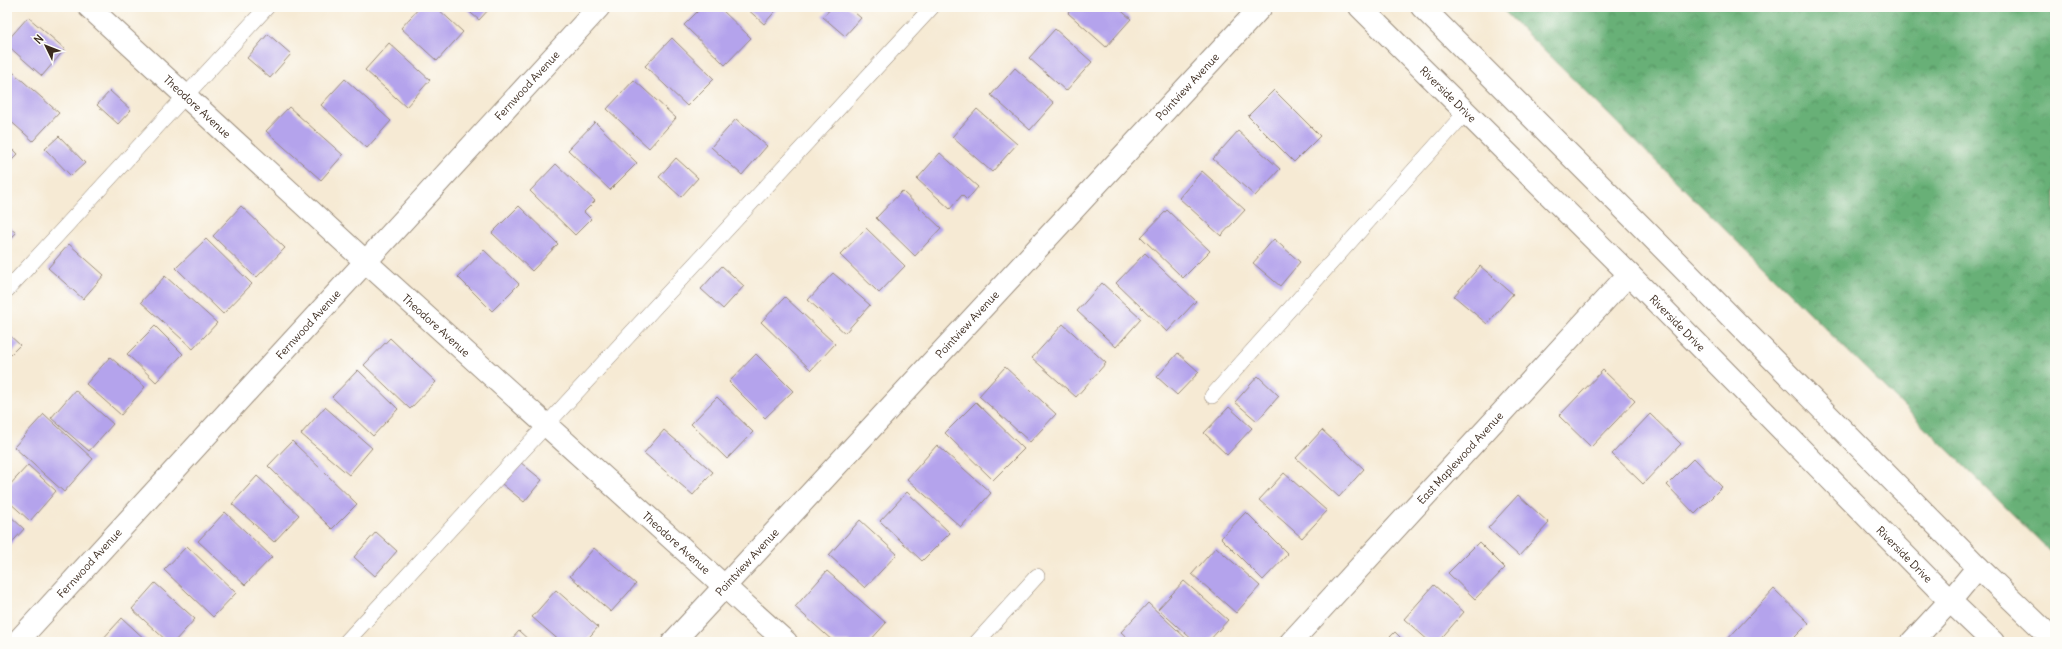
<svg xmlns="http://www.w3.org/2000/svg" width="2062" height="649" viewBox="0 0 2062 649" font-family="Delius,sans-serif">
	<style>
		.forest { fill: url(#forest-crowns); stroke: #516d4a }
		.building { fill: #b4a3ec }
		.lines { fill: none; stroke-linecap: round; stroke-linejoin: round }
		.lane-casing { stroke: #988a79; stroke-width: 16 }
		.street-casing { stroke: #988a79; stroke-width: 24 }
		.secondary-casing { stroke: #988a79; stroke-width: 24 }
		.lane { stroke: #fff; stroke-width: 15 }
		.street { stroke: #fff; stroke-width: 22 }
		.secondary { stroke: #fff; stroke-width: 22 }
		.labels { text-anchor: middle; stroke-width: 3.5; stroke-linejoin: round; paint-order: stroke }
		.street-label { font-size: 11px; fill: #3b2a1e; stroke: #fdfcf7 }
	</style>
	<defs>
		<pattern id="forest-crowns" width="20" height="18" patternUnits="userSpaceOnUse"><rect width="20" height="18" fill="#67b077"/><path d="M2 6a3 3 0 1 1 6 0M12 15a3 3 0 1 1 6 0" fill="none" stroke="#568f61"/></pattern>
	</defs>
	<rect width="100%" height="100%" fill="#fdfcf7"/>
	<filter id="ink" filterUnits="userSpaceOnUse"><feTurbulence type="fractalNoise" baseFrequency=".025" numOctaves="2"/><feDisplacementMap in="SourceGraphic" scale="8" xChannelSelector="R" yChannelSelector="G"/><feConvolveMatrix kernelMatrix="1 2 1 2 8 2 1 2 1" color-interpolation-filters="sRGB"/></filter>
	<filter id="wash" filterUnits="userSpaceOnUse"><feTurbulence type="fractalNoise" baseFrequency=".012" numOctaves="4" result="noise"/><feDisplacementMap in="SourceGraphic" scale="16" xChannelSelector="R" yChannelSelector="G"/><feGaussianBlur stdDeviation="0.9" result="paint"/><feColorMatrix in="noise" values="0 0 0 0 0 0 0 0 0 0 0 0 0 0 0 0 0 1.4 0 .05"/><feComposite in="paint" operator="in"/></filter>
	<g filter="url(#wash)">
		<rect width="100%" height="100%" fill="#f6ead4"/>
		<path class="forest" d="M1500,7H2055V556Z"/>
		<g id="blocks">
			<g class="building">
				<path d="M420,7H436L463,32L437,61L401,28Z"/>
				<path d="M464,7H491L479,20Z"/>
				<path d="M702,7H719L751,38L725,65L684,25Z"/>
				<path d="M745,7H779L764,24Z"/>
				<path d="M832,7H848L861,18L845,36L823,17Z"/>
				<path d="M1073,7H1117L1131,19L1106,47L1068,13Z"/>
				<path d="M28,17L65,49L42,76L7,45V41Z"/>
				<path d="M1055,29L1092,62L1066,91L1029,58Z"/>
				<path d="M268,34L291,54L270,78L247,58Z"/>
				<path d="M672,38L714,79L687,106L645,66Z"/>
				<path d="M389,43L430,80L406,107L365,70Z"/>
				<path d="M7,67L59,113L33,141L7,118Z"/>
				<path d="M1015,68L1054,103L1030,130L991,95Z"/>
				<path d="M345,79L391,121L367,148L321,105Z"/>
				<path d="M634,80L676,118L649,148L607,109Z"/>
				<path d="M1274,90L1320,136L1294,162L1248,116Z"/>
				<path d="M110,91L131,110L118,124L97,105Z"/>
				<path d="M289,107L343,155L321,180L266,131Z"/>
				<path d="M977,109L1017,144L992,172L952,137Z"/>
				<path d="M736,119L767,146L742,175L711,147Z"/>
				<path d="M595,122L637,163L610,190L568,150Z"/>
				<path d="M1238,131L1280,169L1255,196L1213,159Z"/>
				<path d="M59,136L85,163L71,176L45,149Z"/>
				<path d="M7,143L18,154L7,165Z"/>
				<path d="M940,153L978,187L967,200L962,195L950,209L917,179Z"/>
				<path d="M676,158L698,178L681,197L659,177Z"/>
				<path d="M556,164L595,201L584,212L591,219L575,235L530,191Z"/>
				<path d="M1202,171L1245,210L1221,236L1179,198Z"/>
				<path d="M902,191L941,228L915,256L876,218Z"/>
				<path d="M241,206L285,248L256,278L213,236Z"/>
				<path d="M519,206L558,244L532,271L492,233Z"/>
				<path d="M1167,210L1210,251L1183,278L1141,237Z"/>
				<path d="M7,225L16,233L7,243Z"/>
				<path d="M866,228L905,266L879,293L840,255Z"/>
				<path d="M206,239L252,284L223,314L176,268Z"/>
				<path d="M1274,239L1300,262L1280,286L1253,263Z"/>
				<path d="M69,244L104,275L83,299L48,268Z"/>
				<path d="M484,250L519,284L492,311L458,277Z"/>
				<path d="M1145,253L1196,301L1167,332L1116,283Z"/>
				<path d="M722,266L744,286L723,309L701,289Z"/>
				<path d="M1480,266L1513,294L1487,324L1454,296Z"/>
				<path d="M833,273L870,305L845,333L808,300Z"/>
				<path d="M165,276L217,323L193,349L141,302Z"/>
				<path d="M1102,283L1141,319L1116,347L1077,311Z"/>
				<path d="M785,297L835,344L811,370L761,322Z"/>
				<path d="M1063,324L1106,363L1076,397L1032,358Z"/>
				<path d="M155,326L183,354L156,382L127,354Z"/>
				<path d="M7,333L20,345L7,358Z"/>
				<path d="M390,338L436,382L410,409L364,365Z"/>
				<path d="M1178,353L1199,372L1177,395L1157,377Z"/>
				<path d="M756,354L793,391L765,418L729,382Z"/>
				<path d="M110,357L145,387L121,415L86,384Z"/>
				<path d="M1005,367L1056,414L1030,442L979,396Z"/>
				<path d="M358,370L398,409L373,436L332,397Z"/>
				<path d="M1603,370L1635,401L1591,447L1559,416Z"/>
				<path d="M1258,376L1279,396L1257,421L1235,402Z"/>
				<path d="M75,390L113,424L89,451L51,418Z"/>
				<path d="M717,397L753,432L727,459L691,424Z"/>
				<path d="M976,402L1024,449L993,480L945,433Z"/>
				<path d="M325,407L372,448L349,475L301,434Z"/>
				<path d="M1229,407L1252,428L1227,455L1204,433Z"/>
				<path d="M44,414L93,459L64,492L14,447Z"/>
				<path d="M1650,414L1681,444L1643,484L1612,454Z"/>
				<path d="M664,430L713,472L693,495L644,453Z"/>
				<path d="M1322,430L1364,469L1339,497L1296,458Z"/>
				<path d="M292,441L357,504L332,529L268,466Z"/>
				<path d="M937,445L991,493L961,527L907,479Z"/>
				<path d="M1694,458L1722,487L1695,514L1667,485Z"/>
				<path d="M520,462L542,480L524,502L502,484Z"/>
				<path d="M28,465L56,491L30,521L7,500V488Z"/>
				<path d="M1284,473L1327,511L1302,538L1259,500Z"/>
				<path d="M257,476L299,515L274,542L232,504Z"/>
				<path d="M907,492L950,533L922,561L880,521Z"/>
				<path d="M1518,495L1549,523L1519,556L1488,528Z"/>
				<path d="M225,512L272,557L245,585L198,541Z"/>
				<path d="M1246,512L1288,554L1263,580L1221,538Z"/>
				<path d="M7,513L24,529L7,548Z"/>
				<path d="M860,520L897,554L865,588L829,555Z"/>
				<path d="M376,532L397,551L375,576L354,557Z"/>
				<path d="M1479,542L1505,568L1475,599L1448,573Z"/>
				<path d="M187,546L236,593L213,617L164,570Z"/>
				<path d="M1216,547L1260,586L1236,613L1192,574Z"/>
				<path d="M594,548L636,584L611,612L570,576Z"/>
				<path d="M827,571L886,623L869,642H834L795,607Z"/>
				<path d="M1184,581L1228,620L1208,642H1195L1158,609Z"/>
				<path d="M155,583L195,619L174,642H168L132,609Z"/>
				<path d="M1434,585L1464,612L1438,642H1430L1404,619Z"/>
				<path d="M1774,589L1809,623L1790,642H1725Z"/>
				<path d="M556,590L598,627L585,642H561L532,617Z"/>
				<path d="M1148,603L1190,642H1132L1121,632Z"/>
				<path d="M122,618L148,642H100Z"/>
				<path d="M519,631L531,642H509Z"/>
				<path d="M1395,632L1405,642H1385Z"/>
			</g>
		</g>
	</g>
	<g filter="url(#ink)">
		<use href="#blocks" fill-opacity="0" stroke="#988a79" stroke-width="1"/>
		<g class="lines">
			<g class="lane-casing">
				<g id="lane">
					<path d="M7,290L267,7"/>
					<path d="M1212,396L1466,112"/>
					<path d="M346,642L932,7"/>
					<path d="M977,642L1037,576"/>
				</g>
			</g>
			<g class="street-casing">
				<g id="street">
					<path id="s1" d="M89,7L366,262L786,642"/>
					<path id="s2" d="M17,642L599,7"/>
					<path id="s3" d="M673,642L1261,7"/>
					<path id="s4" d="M1291,642L1629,274"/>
					<path d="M1912,642L1950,601L1978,567"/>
				</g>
			</g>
			<g class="secondary-casing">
				<g id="secondary">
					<path id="s5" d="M1360,7L1629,274L1950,601L1993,642"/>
					<path d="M1422,7L1644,229L1978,567L2055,641"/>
				</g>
			</g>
			<use href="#lane" class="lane"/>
			<use href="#street" class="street"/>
			<use href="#secondary" class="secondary"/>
		</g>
	</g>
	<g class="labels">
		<g class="street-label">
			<text dy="4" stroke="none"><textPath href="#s2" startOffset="755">Fernwood Avenue</textPath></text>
			<text dy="4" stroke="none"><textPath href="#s3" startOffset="757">Pointview Avenue</textPath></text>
			<text dy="4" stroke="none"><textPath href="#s5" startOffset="124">Riverside Drive</textPath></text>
			<text dy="4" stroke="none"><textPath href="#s1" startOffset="147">Theodore Avenue</textPath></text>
			<text dy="4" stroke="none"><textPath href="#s5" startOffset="448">Riverside Drive</textPath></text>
			<text dy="4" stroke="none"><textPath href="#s3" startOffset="433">Pointview Avenue</textPath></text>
			<text dy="4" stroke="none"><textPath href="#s2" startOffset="431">Fernwood Avenue</textPath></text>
			<text dy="4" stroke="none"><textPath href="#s1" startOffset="471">Theodore Avenue</textPath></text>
			<text dy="4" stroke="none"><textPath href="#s4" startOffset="250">East Maplewood Avenue</textPath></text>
			<text dy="4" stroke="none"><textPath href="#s1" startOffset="795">Theodore Avenue</textPath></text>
			<text dy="4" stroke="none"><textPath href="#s5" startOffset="772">Riverside Drive</textPath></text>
			<text dy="4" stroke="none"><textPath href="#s3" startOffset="109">Pointview Avenue</textPath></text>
			<text dy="4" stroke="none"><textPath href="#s2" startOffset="107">Fernwood Avenue</textPath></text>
		</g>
	</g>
	<rect width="2062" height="649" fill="none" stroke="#fdfcf7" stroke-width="24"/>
	<g transform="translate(46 46) rotate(313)" stroke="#fdfcf7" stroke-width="3" paint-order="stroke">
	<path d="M0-3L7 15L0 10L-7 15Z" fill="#3b2a1e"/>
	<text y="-6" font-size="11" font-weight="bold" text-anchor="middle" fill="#3b2a1e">N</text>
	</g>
</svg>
